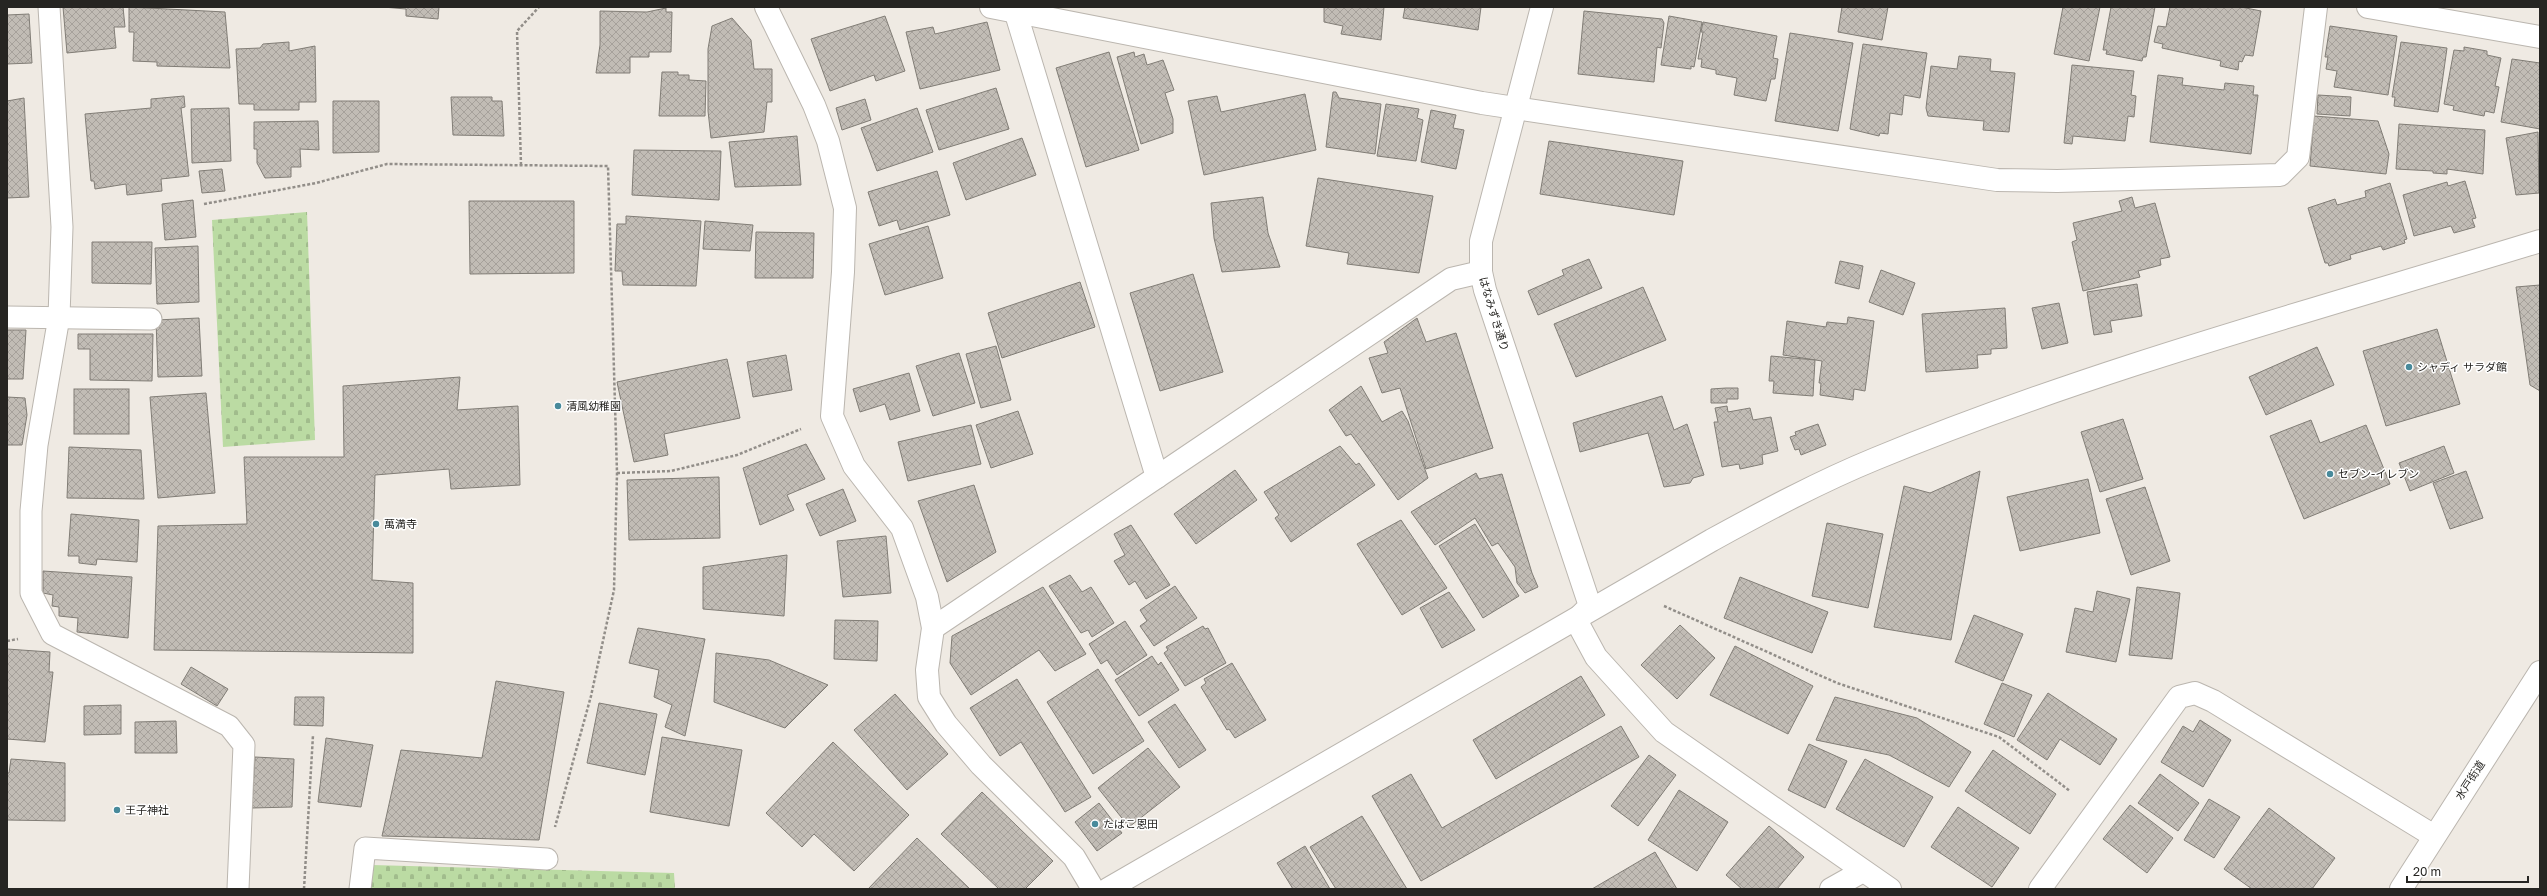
<svg xmlns="http://www.w3.org/2000/svg" width="2547" height="896" viewBox="0 0 2547 896" font-family="'Golos Text','Noto Sans JP',sans-serif">
	<style>
		.cemetery { fill: url(#cemetery-stones) }
		.building { fill: url(#building-cross-hatch); stroke: #817d76 }
		.lines { fill: none; stroke-linecap: round; stroke-linejoin: round }
		.lane-casing { stroke: #bbb6af; stroke-width: 23 }
		.street-casing { stroke: #bbb6af; stroke-width: 24 }
		.secondary-casing { stroke: #bbb6af; stroke-width: 24 }
		.highway-casing { stroke: #bbb6af; stroke-width: 24 }
		.path { stroke: #928e89; stroke-width: 2.5; stroke-dasharray: 3 2; stroke-linecap: butt }
		.lane { stroke: #fff; stroke-width: 21 }
		.street { stroke: #fff; stroke-width: 22 }
		.secondary { stroke: #fff; stroke-width: 22 }
		.highway { stroke: #fff; stroke-width: 22 }
		.poi-dot { fill: #488a9b; stroke: #fff; stroke-width: 1.5 }
		.labels { text-anchor: middle; stroke-width: 3; stroke-linejoin: round; paint-order: stroke }
		.street-label { font-size: 11px; fill: #262522; stroke: #fff }
		.poi-label { font-size: 11px; fill: #262522; stroke: #fff; text-anchor: start }
	</style>
	<defs>
		<pattern id="cemetery-stones" width="16" height="16" patternUnits="userSpaceOnUse"><rect width="16" height="16" fill="#bbdba3"/><path d="M2 7V4a2 2 0 0 1 4 0v3zM10 15v-3a2 2 0 0 1 4 0v3z" fill="#a1bc8c"/></pattern>
		<pattern id="building-cross-hatch" width="8" height="8" patternUnits="userSpaceOnUse"><rect width="8" height="8" fill="#c1bcb5"/><path d="M0 0l8 8M0 8l8-8" fill="none" stroke="#a6a19b"/></pattern>
	</defs>
	<rect width="100%" height="100%" fill="#efeae3"/>
	<g class="cemetery">
		<path d="M307,212L315,440L223,447L212,220Z"/>
		<path d="M372,865L674,873L675,889H368Z"/>
	</g>
	<g class="building">
		<path d="M63,7H123L125,27H114L116,48L67,53Z"/>
		<path d="M129,7L225,12L230,68L157,66V62L133,61L134,32H129Z"/>
		<path d="M383,7H439L438,19L406,16V9Z"/>
		<path d="M1324,7H1384L1381,40L1341,34L1343,26L1324,22Z"/>
		<path d="M1405,7H1481L1478,30L1403,18Z"/>
		<path d="M1842,7H1888L1882,40L1838,32Z"/>
		<path d="M2063,7H2100L2089,61L2054,54Z"/>
		<path d="M2111,7H2155L2146,57H2143L2142,61L2106,54L2107,50H2103Z"/>
		<path d="M2170,7H2241L2261,11L2253,56L2245,55L2242,62L2239,61L2238,70L2220,66L2221,61L2162,48L2163,44L2154,42L2158,26L2166,27Z"/>
		<path d="M666,8V12H672L671,52H649V57H630V73H596L600,45V11L647,12Z"/>
		<path d="M1584,11L1662,19L1664,23L1661,48L1657,47L1654,82L1578,74Z"/>
		<path d="M29,14L32,63L7,64V15Z"/>
		<path d="M885,16L905,71L876,81L874,75L830,91L811,39Z"/>
		<path d="M1669,16L1702,22L1694,67L1691,66V69L1661,65Z"/>
		<path d="M732,18L751,40L754,69H772V102H767L764,132L711,138L708,111V49L712,26Z"/>
		<path d="M987,22L1000,70L920,89L906,32L933,27L935,34Z"/>
		<path d="M1703,22L1777,36L1773,58L1778,59L1775,79H1771L1766,101L1734,95L1737,78L1716,74V70L1701,67L1702,59H1698L1703,32H1701Z"/>
		<path d="M2330,26L2397,36L2388,95L2334,87L2337,71L2326,69L2328,57H2325Z"/>
		<path d="M1790,33L1853,43L1838,131L1775,121Z"/>
		<path d="M289,42V51L315,46L316,102H299V110H254V104H239L236,49L260,48L263,44Z"/>
		<path d="M2401,42L2447,48L2438,112L2394,106L2395,97H2392Z"/>
		<path d="M1863,44L1927,53L1920,98L1904,95L1902,115L1890,113L1888,134L1880,133L1879,136L1850,129Z"/>
		<path d="M2464,47L2487,51V55L2501,58L2495,86L2499,87L2494,113L2485,111L2484,116L2453,110L2454,106L2444,104L2454,50L2464,51Z"/>
		<path d="M1109,52L1139,150L1086,167L1056,68Z"/>
		<path d="M1134,52L1135,57L1144,54L1147,65L1163,60L1174,90L1165,93L1173,119V133L1141,144L1117,57Z"/>
		<path d="M1959,56L1991,59L1990,71L2015,73L2009,132L1983,130L1984,121L1928,116L1926,108L1931,66L1957,69Z"/>
		<path d="M2512,59L2540,63V129L2501,122Z"/>
		<path d="M2072,65L2134,71L2131,95L2136,96L2134,117L2128,116L2125,141L2073,136L2072,144L2064,143Z"/>
		<path d="M662,72H678V75H689V80L706,81L705,116H659Z"/>
		<path d="M2158,75L2183,78L2182,85L2224,90L2225,83L2254,86L2253,95H2258L2251,154L2150,142Z"/>
		<path d="M996,88L1009,129L939,150L926,110Z"/>
		<path d="M1333,92H1336L1339,98L1381,104L1375,154L1326,147Z"/>
		<path d="M1305,94L1316,150L1204,175L1188,101L1217,96L1221,112Z"/>
		<path d="M2318,95L2351,97L2350,116L2317,114Z"/>
		<path d="M184,96L185,107L181,108L189,176L161,179L162,191L127,195L126,184L95,189L94,181H91L85,114L151,108V99Z"/>
		<path d="M451,97H492V101H502L504,136L453,135Z"/>
		<path d="M24,98L29,197L7,198V101Z"/>
		<path d="M865,99L871,120L842,130L836,108Z"/>
		<path d="M333,101H379V152L333,153Z"/>
		<path d="M1386,104L1419,109L1417,118L1423,120L1416,161L1377,156Z"/>
		<path d="M229,108L231,161L192,163L191,109Z"/>
		<path d="M917,108L933,152L877,171L861,128Z"/>
		<path d="M1431,110L1456,115L1453,128L1464,130L1456,169L1421,162Z"/>
		<path d="M2314,116L2378,121L2389,154L2386,174L2310,166Z"/>
		<path d="M318,121L319,150L300,149L301,167H291V177L265,178L257,163V149H254V122Z"/>
		<path d="M2399,124L2485,130L2483,174L2447,169V174L2433,173V171L2396,169Z"/>
		<path d="M2538,132L2539,193L2516,195L2506,138Z"/>
		<path d="M797,136L801,185L735,187L729,142Z"/>
		<path d="M1022,138L1036,175L966,200L953,163Z"/>
		<path d="M1549,141L1683,161L1674,215L1540,194Z"/>
		<path d="M634,150L721,151L719,200L632,195Z"/>
		<path d="M222,169L225,191L202,193L199,171Z"/>
		<path d="M937,171L950,215L900,230L897,220L879,226L868,192Z"/>
		<path d="M1318,178L1433,196L1419,273L1347,264L1349,253L1306,246Z"/>
		<path d="M2465,181L2476,218L2472,219L2475,227L2454,233L2451,226L2414,236L2403,195L2447,182L2448,186Z"/>
		<path d="M2390,183L2407,239L2404,240L2405,243L2383,250L2381,246L2350,255L2351,259L2329,266L2328,263H2325L2308,208L2335,199L2337,205L2366,197L2365,191Z"/>
		<path d="M1263,197L1268,233L1280,267L1222,272L1214,238L1211,203Z"/>
		<path d="M2132,197L2135,208L2155,203L2170,257L2160,259L2161,265L2138,271L2140,277L2083,291L2072,242L2077,240L2073,223L2122,211L2119,201Z"/>
		<path d="M193,200L196,237L165,240L162,204Z"/>
		<path d="M469,201H574V273L470,274Z"/>
		<path d="M626,216L701,221L696,286L623,285L622,271H615L617,224H626Z"/>
		<path d="M705,221L753,225L750,251L703,249Z"/>
		<path d="M928,226L943,278L885,295L869,244Z"/>
		<path d="M756,232L814,233L813,278H755Z"/>
		<path d="M92,242H152L151,284L92,283Z"/>
		<path d="M198,246L199,302L157,304L155,248Z"/>
		<path d="M1589,259L1602,288L1538,315L1528,291L1564,275L1562,270Z"/>
		<path d="M1840,261L1863,266L1859,289L1835,283Z"/>
		<path d="M1881,270L1915,283L1903,315L1869,302Z"/>
		<path d="M1193,274L1223,372L1160,391L1130,293Z"/>
		<path d="M1080,282L1095,327L1002,358L988,313Z"/>
		<path d="M2137,284L2142,316L2110,321L2112,332L2094,335L2087,292Z"/>
		<path d="M2540,285V391L2530,385L2516,287Z"/>
		<path d="M1643,287L1666,340L1576,377L1554,324Z"/>
		<path d="M2059,303L2068,343L2042,349L2032,308Z"/>
		<path d="M2005,308L2007,348L1991,349V354L1977,355L1978,368L1926,372L1922,314Z"/>
		<path d="M1848,317L1874,321L1865,391L1854,389L1853,400L1820,395L1821,383H1819L1822,361L1783,355L1787,321L1826,327L1827,322L1847,324Z"/>
		<path d="M199,318L202,376L158,377L156,320Z"/>
		<path d="M1417,318L1426,342L1456,333L1493,448L1426,469L1400,388L1382,393L1369,358L1388,353L1384,342Z"/>
		<path d="M2437,329L2460,404L2386,426L2363,351Z"/>
		<path d="M7,330H26L23,379H7Z"/>
		<path d="M78,334H153L152,381L90,380V349H78Z"/>
		<path d="M996,346L1011,400L981,408L966,354Z"/>
		<path d="M2317,347L2334,385L2266,415L2249,377Z"/>
		<path d="M959,353L975,403L933,416L916,366Z"/>
		<path d="M786,355L792,390L753,397L747,362Z"/>
		<path d="M1771,356L1815,360L1813,396L1773,393L1774,381H1769Z"/>
		<path d="M727,359L740,418L664,434L668,455L634,462L617,382Z"/>
		<path d="M909,373L920,411L890,420L885,404L860,412L853,389Z"/>
		<path d="M460,377L457,410L518,406L520,485L451,489L449,469L375,475L372,580L413,583V653L154,650L158,526L247,524L244,457H344L343,386Z"/>
		<path d="M1361,386L1382,422L1402,411L1408,421L1428,478L1398,500L1351,434L1346,436L1329,410Z"/>
		<path d="M1726,388H1738V399H1727V403H1711V389Z"/>
		<rect x="74" y="389" width="55" height="45"/>
		<path d="M206,393L215,493L158,498L150,397Z"/>
		<path d="M1662,396L1674,430L1687,424L1704,475L1693,478L1690,483L1664,487L1648,433L1580,452L1573,423Z"/>
		<path d="M7,397L25,398L27,415L22,445H7Z"/>
		<path d="M1727,406L1728,412L1750,408L1753,420L1771,417L1778,451L1762,455L1763,464L1740,469L1739,464L1722,467L1714,422H1718L1715,408Z"/>
		<path d="M1018,411L1033,454L991,468L976,425Z"/>
		<path d="M2123,419L2143,479L2100,492L2081,432Z"/>
		<path d="M2311,420L2320,443L2366,425L2390,484L2304,519L2270,436Z"/>
		<path d="M1818,424L1826,445L1801,455L1799,449L1795,450L1790,437L1796,435L1795,432Z"/>
		<path d="M971,425L981,464L908,481L898,442Z"/>
		<path d="M806,444L825,479L787,495L794,510L760,525L743,468Z"/>
		<path d="M1340,446L1356,465L1359,463L1375,485L1291,542L1275,518L1279,515L1264,492Z"/>
		<path d="M2444,446L2454,473L2410,491L2399,463Z"/>
		<path d="M69,447L141,450L144,499L67,498Z"/>
		<path d="M1235,470L1257,500L1196,544L1174,514Z"/>
		<path d="M1980,471L1951,640L1874,627L1904,486L1930,493Z"/>
		<path d="M2466,471L2483,518L2450,529L2433,483Z"/>
		<path d="M1476,473L1479,479L1502,474L1532,573L1538,587L1525,593L1517,583L1515,567L1498,543L1492,546L1475,518L1435,545L1411,512Z"/>
		<path d="M719,477L720,538L629,540L627,480Z"/>
		<path d="M2088,479L2100,533L2020,551L2007,497Z"/>
		<path d="M974,485L996,552L947,582L918,501Z"/>
		<path d="M2145,487L2170,561L2131,575L2106,499Z"/>
		<path d="M843,489L856,521L820,536L806,504Z"/>
		<path d="M71,514L139,520L137,562L97,559L96,565L79,563V556H68Z"/>
		<path d="M1401,520L1447,588L1402,615L1357,544Z"/>
		<path d="M1827,523L1883,534L1868,608L1812,596Z"/>
		<path d="M1475,524L1519,596L1483,618L1439,546Z"/>
		<path d="M1131,525L1170,585L1146,599L1135,581L1129,585L1114,561L1125,555L1114,534Z"/>
		<path d="M886,536L891,593L843,597L837,541Z"/>
		<path d="M787,555L784,616L703,609V567Z"/>
		<path d="M43,571L132,577L128,638L77,632L78,618L59,616V607L52,606L53,595L43,593Z"/>
		<path d="M1070,575L1082,592L1091,587L1114,623L1092,637L1088,630L1081,633L1049,586Z"/>
		<path d="M1740,577L1828,612L1812,653L1724,618Z"/>
		<path d="M1175,586L1197,618L1154,646L1140,626L1147,621L1140,610Z"/>
		<path d="M1043,587L1086,654L1055,671L1039,650L971,695L950,663L952,636Z"/>
		<path d="M2137,587L2180,593L2172,659L2129,655Z"/>
		<path d="M2097,591L2130,599L2116,662L2066,652L2075,608L2093,612Z"/>
		<path d="M1449,592L1475,630L1442,648L1420,608Z"/>
		<path d="M1974,615L2023,634L2003,681L1955,662Z"/>
		<path d="M835,620L878,621L877,661L834,659Z"/>
		<path d="M1125,621L1147,655L1117,675L1107,660L1101,664L1089,644Z"/>
		<path d="M1680,625L1715,658L1677,699L1641,665Z"/>
		<path d="M1203,626L1205,629L1208,628L1226,663L1185,686L1164,653L1168,650L1166,647Z"/>
		<path d="M638,628L705,639L685,736L665,727L672,705L654,697L659,670L629,663Z"/>
		<path d="M1735,646L1813,686L1788,734L1710,695Z"/>
		<path d="M7,649L50,652L49,672H53L45,742L7,739Z"/>
		<path d="M716,653L769,660L828,685L785,728L714,702Z"/>
		<path d="M1152,656L1158,665L1161,662L1179,690L1139,716L1115,680Z"/>
		<path d="M1232,663L1266,720L1235,738L1229,729L1227,730L1201,687L1206,683L1204,679Z"/>
		<path d="M191,667L228,689L217,706L181,684Z"/>
		<path d="M1098,669L1144,741L1093,774L1047,702Z"/>
		<path d="M1581,676L1605,715L1496,779L1473,740Z"/>
		<path d="M1017,679L1091,797L1065,812L1021,742L1000,756L970,708Z"/>
		<path d="M496,681L564,692L539,840L382,836L401,750L482,758Z"/>
		<path d="M2002,683L2032,695L2014,737L1984,724Z"/>
		<path d="M2048,693L2117,739L2100,765L2060,739L2047,760L2017,740Z"/>
		<path d="M895,694L948,754L907,790L854,730Z"/>
		<path d="M295,697H324L323,726L294,725Z"/>
		<path d="M1835,697L1917,718L1971,752L1949,787L1889,755L1816,740Z"/>
		<path d="M599,703L657,714L645,775L587,763Z"/>
		<path d="M1175,704L1206,750L1179,768L1148,722Z"/>
		<path d="M121,705V734L84,735V706Z"/>
		<path d="M2200,720L2231,740L2203,787L2161,762L2183,726L2193,732Z"/>
		<path d="M176,721L177,753H135V722Z"/>
		<path d="M1621,726L1639,757L1421,881L1372,796L1411,774L1442,828Z"/>
		<path d="M662,737L742,750L729,826L650,812Z"/>
		<path d="M326,738L373,745L361,807L318,802Z"/>
		<path d="M833,742L909,815L854,871L814,834L802,847L766,813Z"/>
		<path d="M1809,744L1847,761L1825,808L1788,790Z"/>
		<path d="M1148,748L1180,787L1129,827L1098,788Z"/>
		<path d="M1993,750L2056,794L2030,834L1965,791Z"/>
		<path d="M1649,755L1676,775L1638,826L1611,806Z"/>
		<path d="M255,757L294,759L292,807L252,808Z"/>
		<path d="M11,759L65,763V821L7,820V773H9Z"/>
		<path d="M1865,759L1933,797L1904,847L1836,809Z"/>
		<path d="M2160,774L2199,803L2178,831L2138,803Z"/>
		<path d="M1679,790L1728,822L1697,871L1648,840Z"/>
		<path d="M982,792L1053,861L1025,889H999L941,834Z"/>
		<path d="M2209,799L2240,817L2214,858L2184,840Z"/>
		<path d="M1099,803L1122,833L1097,851L1075,822Z"/>
		<path d="M2130,805L2173,838L2147,873L2103,839Z"/>
		<path d="M1958,807L2019,848L1992,887L1931,847Z"/>
		<path d="M2269,808L2335,858L2312,889H2252L2224,869Z"/>
		<path d="M1362,816L1407,889H1336L1310,847Z"/>
		<path d="M1769,826L1804,857L1777,889H1742L1726,875Z"/>
		<path d="M917,838L970,889H868Z"/>
		<path d="M1305,846L1330,889H1293L1277,863Z"/>
		<path d="M1655,852L1677,889H1592Z"/>
	</g>
	<g class="lines">
		<g class="lane-casing">
			<g id="lane">
				<path d="M49,7L62,227L59,317L37,445L31,511V593L52,634L229,726L244,745L238,889"/>
				<path d="M7,317L151,319"/>
				<path d="M360,889L365,848L547,859"/>
			</g>
		</g>
		<g class="street-casing">
			<g id="street">
				<path d="M766,7L814,105L828,141L845,208L843,272L832,416L854,466L902,528L927,597L933,628L927,670L929,697L946,724L981,765L1074,857L1093,889"/>
				<path d="M991,7L1482,103L1997,180L2057,181L2280,175L2298,157L2316,7"/>
				<path d="M1014,7L1157,477L1451,279L1481,272"/>
				<path d="M2368,7L2540,37"/>
				<path d="M933,628L1157,477"/>
				<path d="M1831,889L1863,871"/>
				<path d="M2040,889L2179,697L2195,693L2213,701L2434,836"/>
			</g>
		</g>
		<g class="secondary-casing">
			<g id="secondary">
				<path d="M1542,7L1481,241V272L1485,290L1590,606L1576,620L1596,657L1664,732L1890,889"/>
				<path d="M1108,889L1712,540C1765,511 1819,482 1875,459C2090,370 2318,309 2540,241"/>
			</g>
		</g>
		<g class="highway-casing">
			<path id="highway" d="M2401,889L2540,672"/>
		</g>
		<g class="path">
			<path d="M521,165L517,31L539,7"/>
			<path d="M204,204L316,183L387,164L608,166L617,473L614,590L591,696L555,827"/>
			<path d="M617,473L671,471L737,455L801,429"/>
			<path d="M1664,606L1837,683L1999,737L2070,791"/>
			<path d="M7,641L18,639"/>
			<path d="M304,889L313,735"/>
		</g>
		<use href="#lane" class="lane"/>
		<use href="#street" class="street"/>
		<use href="#secondary" class="secondary"/>
		<use href="#highway" class="highway"/>
	</g>
	<g class="poi-dot">
		<circle cx="2409" cy="367" r="4"/>
		<circle cx="558" cy="406" r="4"/>
		<circle cx="2330" cy="474" r="4"/>
		<circle cx="376" cy="524" r="4"/>
		<circle cx="117" cy="810" r="4"/>
		<circle cx="1095" cy="824" r="4"/>
	</g>
	<g class="labels">
		<g class="street-label">
			<text transform="translate(1494 314) rotate(73)" y="4">はなみずき通り</text>
			<text transform="translate(2470 780) rotate(-57)" y="4">水戸街道</text>
		</g>
		<g class="poi-label">
			<text x="2417" y="371">シャディ サラダ館</text>
			<text x="566" y="410">清風幼稚園</text>
			<text x="2338" y="478">セブン-イレブン</text>
			<text x="384" y="528">萬満寺</text>
			<text x="125" y="814">王子神社</text>
			<text x="1103" y="828">たばこ恩田</text>
		</g>
	</g>
	<rect width="2547" height="896" fill="none" stroke="#262522" stroke-width="16"/>
	<path d="M2407 876v6h121v-6" fill="none" stroke="#262522" stroke-width="2"/>
	<text x="2413" y="876" font-size="12" fill="#262522" stroke="#ffffff" stroke-width="3" paint-order="stroke">20 m</text>
</svg>
